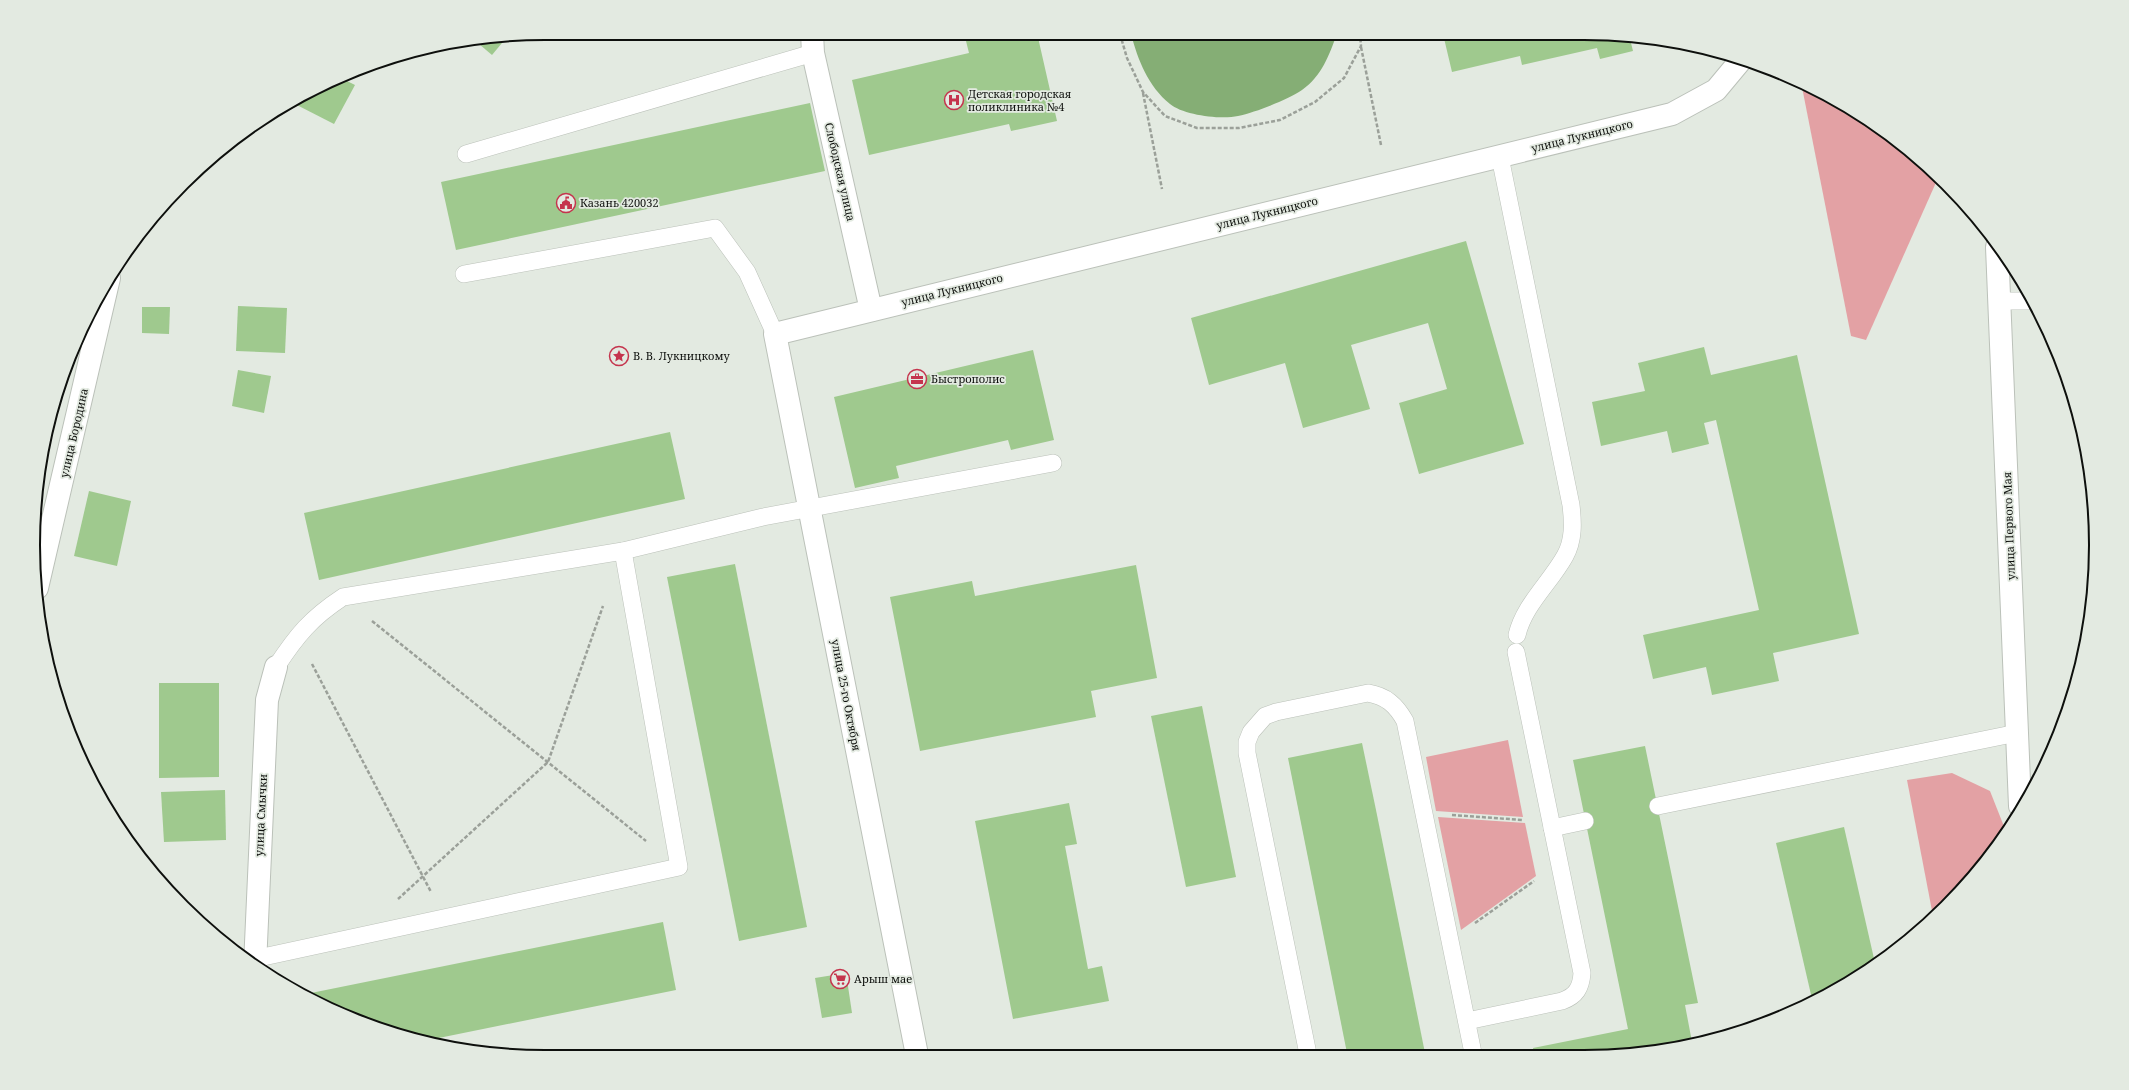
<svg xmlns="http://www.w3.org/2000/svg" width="2129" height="1090" viewBox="0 0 2129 1090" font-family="'Noto Serif',serif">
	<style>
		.green { fill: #e3a1a4 }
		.water { fill: #85ae75 }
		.building { fill: #9fc98e }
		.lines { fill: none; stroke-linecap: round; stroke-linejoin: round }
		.service-casing { stroke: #bbc1b9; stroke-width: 18 }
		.minor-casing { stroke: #bbc1b9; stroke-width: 24 }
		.tertiary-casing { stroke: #bbc1b9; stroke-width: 24 }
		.path { stroke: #9ba099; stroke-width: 2.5; stroke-dasharray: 4 2; stroke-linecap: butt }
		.service { stroke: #fff; stroke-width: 17 }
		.minor { stroke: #fff; stroke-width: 22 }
		.tertiary { stroke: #fff; stroke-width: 22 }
		.labels { text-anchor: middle; stroke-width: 3.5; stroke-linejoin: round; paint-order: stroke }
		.poi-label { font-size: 11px; fill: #0e100d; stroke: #e3eae1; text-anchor: start }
		.street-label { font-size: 11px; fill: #0e100d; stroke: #e3eae1 }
		.rim { fill: none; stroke: #0e100d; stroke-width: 2 }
	</style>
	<rect width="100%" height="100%" fill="#e3eae1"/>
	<g class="green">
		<path d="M1801,82L1810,86L1896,139L1938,178L1866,340L1851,336Z"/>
		<path d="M1508,740L1523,817L1436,811L1426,757Z"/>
		<path d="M1952,773L1990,791L2005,829L1969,882L1933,916L1907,780Z"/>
		<path d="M1438,817L1525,823L1536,876L1461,930Z"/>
	</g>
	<path class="water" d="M1131,34H1337C1329,55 1322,76 1302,90C1287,100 1256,112 1238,116C1221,120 1183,115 1170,104C1148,86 1138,60 1131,34Z"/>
	<g class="building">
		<path d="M964,33H1037L1057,121L1011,131L1009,124L869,155L852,80L969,53Z"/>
		<path d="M1443,34H1617L1648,39L1631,43L1633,51L1600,59L1597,48L1522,65L1520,56L1452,72Z"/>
		<path d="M507,37L492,55L479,44L483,39Z"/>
		<path d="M341,78L355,85L334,124L289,101Z"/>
		<path d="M810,103L825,171L456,250L441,182Z"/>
		<path d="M1466,241L1524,444L1419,474L1399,403L1447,389L1428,323L1351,345L1370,409L1303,428L1285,363L1209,385L1191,318Z"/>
		<path d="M238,306L287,308L285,353L236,351Z"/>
		<path d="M142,307H170L169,334L142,333Z"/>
		<path d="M1704,347L1711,375L1797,355L1859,634L1773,653L1779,681L1712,695L1706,667L1653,679L1643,635L1759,610L1716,420L1704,423L1709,444L1672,453L1667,431L1601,446L1592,402L1645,391L1638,363Z"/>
		<path d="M1033,350L1054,440L1011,450L1008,440L896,466L899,478L855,488L834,397Z"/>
		<path d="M66,367H68L61,392L59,391Z"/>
		<path d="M238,370L271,376L264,413L232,406Z"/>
		<path d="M670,432L685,499L319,580L304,513Z"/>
		<path d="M89,491L131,501L117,566L74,556Z"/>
		<path d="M735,564L807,927L739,941L667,577Z"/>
		<path d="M1136,565L1157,678L1091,691L1096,717L920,751L890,597L972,581L975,596Z"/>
		<path d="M159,683H219V777L159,778Z"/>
		<path d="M1202,706L1236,877L1186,887L1151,716Z"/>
		<path d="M1362,743L1376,810L1425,1053H1347L1288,758Z"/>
		<path d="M1645,746L1698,1003L1685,1005L1692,1042L1651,1053H1534L1533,1048L1628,1029L1573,760Z"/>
		<path d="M225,790L226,840L164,842L161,792Z"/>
		<path d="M1069,803L1077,844L1065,846L1088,969L1102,966L1109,1001L1013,1019L975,821Z"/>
		<path d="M1844,827L1875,963L1812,999L1776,843Z"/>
		<path d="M663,922L676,990L424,1041L413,1040L313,1001L311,993Z"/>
		<path d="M846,973L852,1013L822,1018L815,978Z"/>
	</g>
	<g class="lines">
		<g class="service-casing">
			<g id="service">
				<path d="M466,154L813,53"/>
				<path d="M1500,157L1571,505C1573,522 1574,540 1565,556C1550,583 1524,605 1517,635"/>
				<path d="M464,274L715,228L747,272L775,334"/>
				<path d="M1999,301H2033"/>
				<path d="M276,667C297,635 311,618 343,597L623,551L763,517L1053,463"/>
				<path d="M1658,806L2017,733"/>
				<path d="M1552,828L1585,821"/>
				<path d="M254,959L679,867L623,551"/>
				<path d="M1467,1021L1562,1001C1576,996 1581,988 1582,973L1516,652"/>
				<path d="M1308,1054L1247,753V742L1251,732L1265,716L1276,712L1368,693C1386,696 1396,705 1405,721L1473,1053"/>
			</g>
		</g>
		<g class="minor-casing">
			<g id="minor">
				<path d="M812,33L813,53L871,310"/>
				<path d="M37,588L109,278"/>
				<path d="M255,965L267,700L276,667"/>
			</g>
		</g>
		<g class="tertiary-casing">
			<g id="tertiary">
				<path d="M1997,247L2020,806"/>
				<path d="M917,1055L775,334L1672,114L1716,90L1741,60"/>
			</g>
		</g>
		<g class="path">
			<path d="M1120,34L1127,58L1143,92L1165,116L1197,128H1239L1280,120L1315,102L1344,78L1361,46L1360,34"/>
			<path d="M1361,47L1381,145"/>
			<path d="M1143,93L1162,189"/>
			<path d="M372,621L646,841"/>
			<path d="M312,664L431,892"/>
			<path d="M1452,815L1523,820"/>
			<path d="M398,899L548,762L603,606"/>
			<path d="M1475,923L1534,881"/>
		</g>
		<use href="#service" class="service"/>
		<use href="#minor" class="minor"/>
		<use href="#tertiary" class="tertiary"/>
	</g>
	<defs>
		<g id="hospital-ring" transform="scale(1)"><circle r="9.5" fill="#e3eae1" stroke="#c5344d" stroke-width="1.5"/><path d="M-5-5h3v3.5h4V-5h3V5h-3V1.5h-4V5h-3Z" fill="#c5344d"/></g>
		<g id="civic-ring" transform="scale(1)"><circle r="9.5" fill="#e3eae1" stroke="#c5344d" stroke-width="1.5"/><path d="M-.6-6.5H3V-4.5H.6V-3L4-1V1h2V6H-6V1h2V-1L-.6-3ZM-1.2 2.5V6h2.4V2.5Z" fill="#c5344d"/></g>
		<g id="sight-ring" transform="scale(1)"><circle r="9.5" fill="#e3eae1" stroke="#c5344d" stroke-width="1.5"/><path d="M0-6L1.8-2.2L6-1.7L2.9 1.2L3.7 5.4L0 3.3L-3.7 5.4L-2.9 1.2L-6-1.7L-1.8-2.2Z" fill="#c5344d"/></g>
		<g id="office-ring" transform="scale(1)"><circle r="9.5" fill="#e3eae1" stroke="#c5344d" stroke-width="1.5"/><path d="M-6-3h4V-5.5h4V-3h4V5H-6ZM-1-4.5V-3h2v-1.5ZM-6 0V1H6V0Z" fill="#c5344d"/></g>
		<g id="supermarket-ring" transform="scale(1)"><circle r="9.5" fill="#e3eae1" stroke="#c5344d" stroke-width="1.5"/><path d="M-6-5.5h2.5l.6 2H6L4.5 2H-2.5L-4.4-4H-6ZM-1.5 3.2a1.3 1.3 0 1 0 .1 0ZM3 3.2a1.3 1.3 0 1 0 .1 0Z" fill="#c5344d"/></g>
	</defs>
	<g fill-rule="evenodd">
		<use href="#hospital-ring" x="954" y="100"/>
		<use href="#civic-ring" x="566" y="203"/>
		<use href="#sight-ring" x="619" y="356"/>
		<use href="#office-ring" x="917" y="379"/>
		<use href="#supermarket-ring" x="840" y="979"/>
	</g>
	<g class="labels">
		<g class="poi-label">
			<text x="968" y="98">Детская городская<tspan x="968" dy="13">поликлиника №4</tspan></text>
			<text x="580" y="207">Казань 420032</text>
			<text x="633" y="360">В. В. Лукницкому</text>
			<text x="931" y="383">Быстрополис</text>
			<text x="854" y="983">Арыш мае</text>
		</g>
		<g class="street-label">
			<text transform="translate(1582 136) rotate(-14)" y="4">улица Лукницкого</text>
			<text transform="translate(840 172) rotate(77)" y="4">Слободская улица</text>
			<text transform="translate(1267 213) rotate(-14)" y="4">улица Лукницкого</text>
			<text transform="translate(952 290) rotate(-14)" y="4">улица Лукницкого</text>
			<text transform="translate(74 433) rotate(-77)" y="4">улица Бородина</text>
			<text transform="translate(2009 526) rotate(-92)" y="4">улица Первого Мая</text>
			<text transform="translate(846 695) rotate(79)" y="4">улица 25-го Октября</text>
			<text transform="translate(261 815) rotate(-87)" y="4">улица Смычки</text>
		</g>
	</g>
	<path d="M0 0H2129V1090H0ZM545 40H1584A505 505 0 0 1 2089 545V545A505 505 0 0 1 1584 1050H545A505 505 0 0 1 40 545V545A505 505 0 0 1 545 40Z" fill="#e3eae1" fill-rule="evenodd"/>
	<path class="rim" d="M545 40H1584A505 505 0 0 1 2089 545V545A505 505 0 0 1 1584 1050H545A505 505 0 0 1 40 545V545A505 505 0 0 1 545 40Z"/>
</svg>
